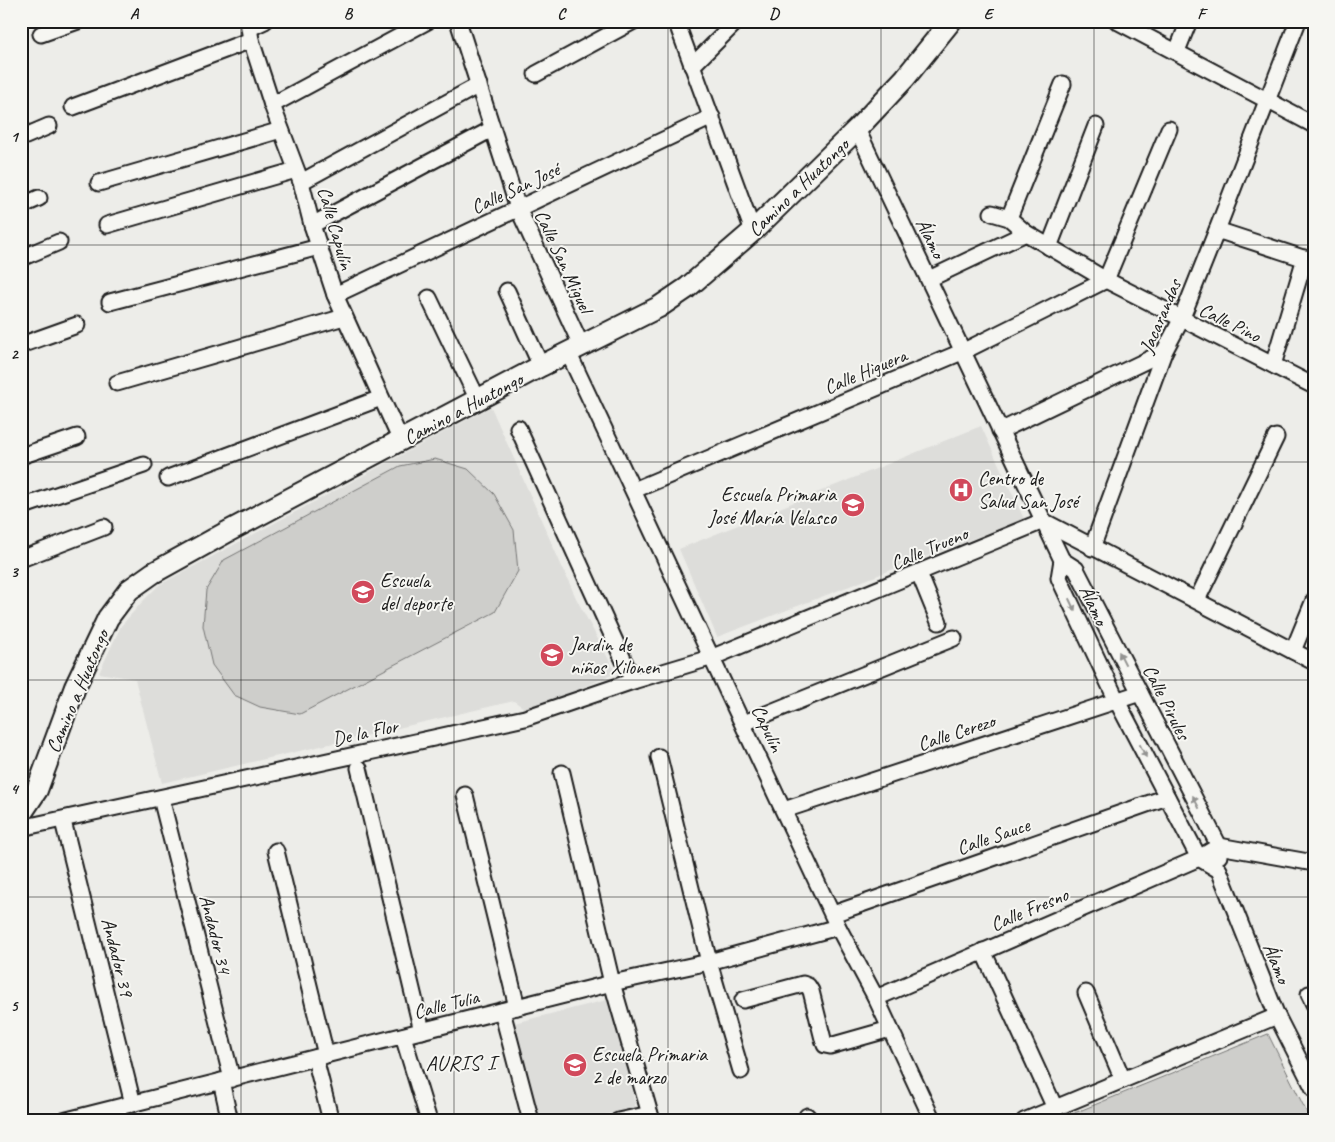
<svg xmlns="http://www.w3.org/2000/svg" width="1335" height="1142" viewBox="0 0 1335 1142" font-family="Caveat,sans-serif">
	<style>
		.built { fill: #ddddda }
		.green { fill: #cececb; stroke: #757574 }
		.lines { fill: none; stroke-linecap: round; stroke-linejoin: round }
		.minor-casing { stroke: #1c1c1c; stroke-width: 19 }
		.major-casing { stroke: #1c1c1c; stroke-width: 24 }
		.minor { stroke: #f6f6f2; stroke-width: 15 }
		.major { stroke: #f6f6f2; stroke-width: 20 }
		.oneway { fill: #949492 }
		.grid { fill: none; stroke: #1c1c1c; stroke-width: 1; stroke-opacity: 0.55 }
		.labels { text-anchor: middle; stroke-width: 4; stroke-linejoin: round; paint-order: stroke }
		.street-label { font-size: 20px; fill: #1c1c1c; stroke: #f6f6f2 }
		.poi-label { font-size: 20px; fill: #1c1c1c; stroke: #f6f6f2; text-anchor: start }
		.neighbourhood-label { font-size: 21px; letter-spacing: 1px; fill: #1c1c1c; stroke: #f6f6f2 }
		.neatline { fill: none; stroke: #1c1c1c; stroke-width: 2 }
		.grid-label { font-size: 16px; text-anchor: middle; font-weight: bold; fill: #1c1c1c }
	</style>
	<rect width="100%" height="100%" fill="#edede9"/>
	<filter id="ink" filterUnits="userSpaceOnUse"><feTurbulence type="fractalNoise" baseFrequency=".02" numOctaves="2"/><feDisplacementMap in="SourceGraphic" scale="10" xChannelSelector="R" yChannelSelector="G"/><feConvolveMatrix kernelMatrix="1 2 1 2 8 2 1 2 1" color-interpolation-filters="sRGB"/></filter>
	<g filter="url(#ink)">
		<g class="built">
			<path d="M491,407L576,598L616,673L528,711L514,701L162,783L135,679L99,673L121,626L143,601L159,585Z"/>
			<path d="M981,426L1024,519L717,637L679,549Z"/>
			<path d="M611,999L636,1108L578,1121H536L514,1023Z"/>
		</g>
		<g class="green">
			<path d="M435,459L468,469L494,494L514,530L518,571L495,612L300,714L260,707L234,695L212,665L203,626L206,590L224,560L400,466Z"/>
			<path d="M1268,1034L1311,1121H1055Z"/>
		</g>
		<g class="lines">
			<g class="minor-casing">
				<g id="minor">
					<path d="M248,21L251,40L272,105L301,182L312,225L335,295L401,441"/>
					<path d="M458,21L518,208L581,345"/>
					<path d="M676,21L753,231"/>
					<path d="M1117,21L1314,125"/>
					<path d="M250,28L265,21"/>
					<path d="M41,34L78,21"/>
					<path d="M1177,51L1189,21"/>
					<path d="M692,66L737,21"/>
					<path d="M536,74L634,21"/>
					<path d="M272,105L428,21"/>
					<path d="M73,107L251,40"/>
					<path d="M857,129L1062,560L1059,578L1117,701L1199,858L1219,870L1277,1016L1314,1089"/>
					<path d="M21,138L49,126"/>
					<path d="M301,182L479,85"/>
					<path d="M99,183L281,130"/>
					<path d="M21,206L39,198"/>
					<path d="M992,213L1009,218L1026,233L1106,280L1314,386"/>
					<path d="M1009,218L1063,84"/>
					<path d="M107,225L296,170"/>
					<path d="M312,225L492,129"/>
					<path d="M1217,230L1312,261"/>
					<path d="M1049,247L1096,126"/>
					<path d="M21,258L59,242"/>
					<path d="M929,279L1026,233"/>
					<path d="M507,291L541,366"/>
					<path d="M335,295L712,117"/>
					<path d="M429,298L478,400"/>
					<path d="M110,302L319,247"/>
					<path d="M21,345L77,325"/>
					<path d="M568,352L838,927L876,998L933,1121"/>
					<path d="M1273,365L1305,258"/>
					<path d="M117,383L344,317"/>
					<path d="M518,428L633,681"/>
					<path d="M1000,431L1164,352"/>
					<path d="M21,456L77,437"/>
					<path d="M168,478L381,398"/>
					<path d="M634,490L964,351L1106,280L1169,129"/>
					<path d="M21,507L144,465"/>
					<path d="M1092,548L1164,352L1181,320L1217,230L1298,21"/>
					<path d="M21,559L104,527"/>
					<path d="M1062,560L1076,569L1219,846V856"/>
					<path d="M919,573L939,622"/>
					<path d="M1197,600L1276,437"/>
					<path d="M1293,651L1314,600"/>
					<path d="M744,723L954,638"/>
					<path d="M659,757L709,962L741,1071"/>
					<path d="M359,768L422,1031"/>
					<path d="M562,773L612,983L652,1121"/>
					<path d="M465,795L517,1007"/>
					<path d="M161,798L232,1079"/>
					<path d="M784,810L1140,693"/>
					<path d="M63,821L133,1104"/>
					<path d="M21,828L525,718L633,681L713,657L1043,521L1314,662"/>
					<path d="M1219,846L1314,863"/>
					<path d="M276,851L326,1055"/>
					<path d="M833,914L1167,797"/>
					<path d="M983,951L1055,1108"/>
					<path d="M1086,993L1123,1080"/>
					<path d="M1309,994L1314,1004"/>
					<path d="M876,998L1199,858L1219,846"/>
					<path d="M743,1000L803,984L808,986L811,991L823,1039L825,1045L830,1046L890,1029"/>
					<path d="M502,1011L531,1121"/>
					<path d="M403,1036L429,1121"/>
					<path d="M315,1058L331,1121"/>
					<path d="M221,1081L230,1121"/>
					<path d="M807,1116L808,1121"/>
					<path d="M63,1121L612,983L709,962L838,927"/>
					<path d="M618,1121L650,1114"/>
					<path d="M1024,1121L1277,1016"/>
				</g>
			</g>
			<g class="major-casing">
				<path id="major" d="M21,814L37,790L75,687L108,618L129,590L153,573L227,532L541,366L659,307L687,288L753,231L857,129L905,78L951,21"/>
			</g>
			<use href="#minor" class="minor"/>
			<use href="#major" class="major"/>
		</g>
		<defs><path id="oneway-solid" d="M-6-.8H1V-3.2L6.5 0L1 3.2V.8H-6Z" transform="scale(1.25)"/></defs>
		<g class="oneway">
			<use href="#oneway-solid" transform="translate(1072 605) rotate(65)"/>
			<use href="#oneway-solid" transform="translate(1122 658) rotate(-117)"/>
			<use href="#oneway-solid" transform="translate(1143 751) rotate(63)"/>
			<use href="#oneway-solid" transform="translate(1196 802) rotate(-117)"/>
		</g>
	</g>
	<path class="grid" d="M241,21V1121M454,21V1121M668,21V1121M881,21V1121M1094,21V1121M21,245H1314M21,462H1314M21,680H1314M21,897H1314"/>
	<defs>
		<g id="hospital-disc" transform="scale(1.25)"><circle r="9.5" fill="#d1495b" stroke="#f6f6f2"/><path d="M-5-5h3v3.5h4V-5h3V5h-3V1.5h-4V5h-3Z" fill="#fff"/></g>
		<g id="school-disc" transform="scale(1.25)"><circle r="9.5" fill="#d1495b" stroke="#f6f6f2"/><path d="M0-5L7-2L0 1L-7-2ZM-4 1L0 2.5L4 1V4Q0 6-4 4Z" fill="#fff"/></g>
	</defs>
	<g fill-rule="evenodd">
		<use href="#hospital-disc" x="961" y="490"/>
		<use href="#school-disc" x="853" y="505"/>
		<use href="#school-disc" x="363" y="592"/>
		<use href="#school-disc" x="552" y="655"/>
		<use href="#school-disc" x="575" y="1065"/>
	</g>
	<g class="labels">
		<g class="street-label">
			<text transform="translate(798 187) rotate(-44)" y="7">Camino a Huatongo</text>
			<text transform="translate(515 188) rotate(-25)" y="7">Calle San José</text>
			<text transform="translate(336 228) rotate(74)" y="7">Calle Capulín</text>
			<text transform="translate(931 238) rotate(64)" y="7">Álamo</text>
			<text transform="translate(564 261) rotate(65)" y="7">Calle San Miguel</text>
			<text transform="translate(1160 316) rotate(-67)" y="7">Jacarandas</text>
			<text transform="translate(1230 322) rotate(26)" y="7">Calle Pino</text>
			<text transform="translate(865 371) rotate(-23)" y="7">Calle Higuera</text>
			<text transform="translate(463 408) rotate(-28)" y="7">Camino a Huatongo</text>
			<text transform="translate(929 548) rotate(-23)" y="7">Calle Trueno</text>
			<text transform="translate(1094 605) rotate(65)" y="7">Álamo</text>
			<text transform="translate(77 691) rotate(-67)" y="7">Camino a Huatongo</text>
			<text transform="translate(1167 702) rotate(63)" y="7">Calle Pirules</text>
			<text transform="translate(768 728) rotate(65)" y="7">Capulín</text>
			<text transform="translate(365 732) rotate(-12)" y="7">De la Flor</text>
			<text transform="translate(956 732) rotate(-18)" y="7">Calle Cerezo</text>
			<text transform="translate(993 836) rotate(-19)" y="7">Calle Sauce</text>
			<text transform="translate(1029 909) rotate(-23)" y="7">Calle Fresno</text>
			<text transform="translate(216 934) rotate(76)" y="7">Andador 34</text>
			<text transform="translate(118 957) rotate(76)" y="7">Andador 39</text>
			<text transform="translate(1277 963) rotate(68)" y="7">Álamo</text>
			<text transform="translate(446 1004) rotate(-14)" y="7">Calle Tulia</text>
		</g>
		<g class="poi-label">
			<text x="978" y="485">Centro de<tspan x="978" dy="23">Salud San José</tspan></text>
			<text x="836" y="501" text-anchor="end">Escuela Primaria<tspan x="836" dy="23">José María Velasco</tspan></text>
			<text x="380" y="587">Escuela<tspan x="380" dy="23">del deporte</tspan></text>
			<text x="570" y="651">Jardin de<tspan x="570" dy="23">niños Xilonen</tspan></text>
			<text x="592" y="1061">Escuela Primaria<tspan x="592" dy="23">2 de marzo</tspan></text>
		</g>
		<g class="neighbourhood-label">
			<text x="461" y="1070">AURIS I</text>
		</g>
	</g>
	<rect width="1335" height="1142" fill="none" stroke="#f6f6f2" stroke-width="55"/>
	<rect x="28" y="28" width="1280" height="1086" class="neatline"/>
	<g class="grid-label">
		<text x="134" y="19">A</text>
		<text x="348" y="19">B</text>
		<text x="561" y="19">C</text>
		<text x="774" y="19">D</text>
		<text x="988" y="19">E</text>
		<text x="1201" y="19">F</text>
		<text x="14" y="142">1</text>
		<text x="14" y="359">2</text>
		<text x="14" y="577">3</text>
		<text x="14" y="794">4</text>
		<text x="14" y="1011">5</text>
	</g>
</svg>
